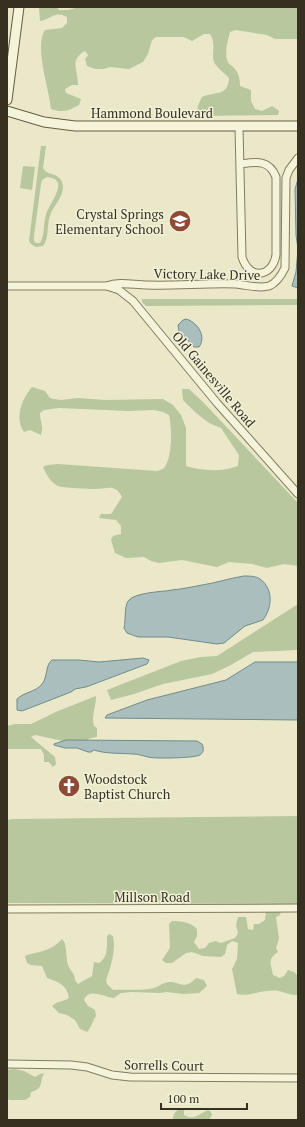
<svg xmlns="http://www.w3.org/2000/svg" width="305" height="1127" viewBox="0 0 305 1127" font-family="'PT Serif',serif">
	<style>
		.green { fill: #b8c79d; fill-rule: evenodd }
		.water { fill: #a9bebd; stroke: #708c8c }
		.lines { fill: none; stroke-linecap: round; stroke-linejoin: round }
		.street-casing { stroke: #847c5f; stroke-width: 9 }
		.secondary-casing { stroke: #665d42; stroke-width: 11 }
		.street { stroke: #f5f4db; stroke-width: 7 }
		.secondary { stroke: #f5f4db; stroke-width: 9 }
		.labels { text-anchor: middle; stroke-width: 3; stroke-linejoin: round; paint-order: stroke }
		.street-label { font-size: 13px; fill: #363021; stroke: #f2f1d7 }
		.poi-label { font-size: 13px; fill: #363021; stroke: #f2f1d7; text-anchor: end }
	</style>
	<rect width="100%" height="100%" fill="#eae8c8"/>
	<g class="green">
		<path d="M39,7H57L59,10H68L79,7H298V39H275L267,35L236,30L230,32C228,41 223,55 229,64C230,65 233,66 234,68C239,73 240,80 240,86L251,90V101L255,109L262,111L272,106L279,111L278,115L199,116C195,109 199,103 202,97C215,91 228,97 229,78C225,74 219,69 215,64C210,56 217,44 210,34H204L192,41L184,37H156L152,40L148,54L143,62L129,69L110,67L103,69H95L87,66L85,59L88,55L85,51C69,60 78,70 78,85H72L65,89L66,93L81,99L79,105C69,111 62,113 51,109C49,88 34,46 45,30L62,28L67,23V17C55,10 51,19 40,21Z"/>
		<path d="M41,146H46L43,168C47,176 58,172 62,182C66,193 56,203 51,213C46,223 50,237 43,246L36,247L31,244L29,241ZM47,177C72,179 48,205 46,215C43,223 45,236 40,243H36L34,241V236L41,184L42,180Z"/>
		<path d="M23,166L35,167L32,190L20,188Z"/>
		<path d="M142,299H298V305L146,306L142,302Z"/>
		<path d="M32,387L45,391L50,398L60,400L78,398L105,400L163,399L173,405L181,415L186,428V466C201,471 223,472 238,466L239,455L221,428L209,423L196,413L183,400L182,389H189L203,402L298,503V566L284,564L267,568L252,564L229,562L217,567L182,560L159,563L151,561L144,557L126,558L115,553L111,540L113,536L121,534V526L116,520L99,518L101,514H111L122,497C115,483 107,489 95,489C90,489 62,488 58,486C51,483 46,474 43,467L47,465L58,464L157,471C159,470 161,470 163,469C173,460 172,427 169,415L163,412L154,410L128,411L59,408L44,410L40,413C40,422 44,426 41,435L30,430L24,432C14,418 22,399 32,387Z"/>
		<path d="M298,604V650L253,652L229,666L212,674L163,684L134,694L111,700L107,690L181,661L201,657L217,656Z"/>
		<path d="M96,696C96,708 91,715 94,726L97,728V737L91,738L87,740L63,741L35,735L31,737L55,757L56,764L53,767L49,762H44V755L41,749H7V726L15,724H31L58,711Z"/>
		<path d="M298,816V904L7,903V820L12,819Z"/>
		<path d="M281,910L280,915L276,917L279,939L276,948L278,952C267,959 271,964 273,975L280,978L284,976L288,970L294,972L298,976V995C291,995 286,993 279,991C272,990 263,991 256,993C250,994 244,996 237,994L232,969L237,959L238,943L232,941L227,945L225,954L221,957L203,956L192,952L186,953L172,963H166L162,960L170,948L169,924L172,921C181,921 191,922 197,929V936L194,942L199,949L205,948L209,943L215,941L221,943L235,938L238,933L236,925L238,917H246L248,929L253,930L254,924H259L265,920L266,912Z"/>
		<path d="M109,934L113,936C116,951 111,966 106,980L107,984L113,990C127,989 141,991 154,988C158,987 161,984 165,983C179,978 182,993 196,978L204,980L207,986L199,993L183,994L167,992L160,993L131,992L121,993L114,998C105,997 88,987 84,1000L88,1006L95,1010L96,1016C92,1021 92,1027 87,1032L80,1029L75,1020L67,1015L59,1013L52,1006C57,1001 63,1002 69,998C67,985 59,982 47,978L42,966L31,965L27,963L25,956C29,954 31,954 35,953C46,951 55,947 62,939C68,945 65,956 68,965C70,971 75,973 75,980L78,984L92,976L94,962L99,963C108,957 107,947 107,937Z"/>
		<path d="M14,1069L24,1071L35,1077L40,1074L44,1073C39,1084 44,1088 31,1092L30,1097L25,1100H9L7,1098V1070Z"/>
		<path d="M180,1109H184V1115C194,1121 199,1114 208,1110L211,1112L212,1115L209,1120H173C173,1114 175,1111 180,1109Z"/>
	</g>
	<g class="water">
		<path d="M298,179V288L292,286L296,272L298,249L296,235L295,189Z"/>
		<path d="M186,319C197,322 207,336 199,347H194L179,331L178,325L183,320Z"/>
		<path d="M244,576C249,576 256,576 260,579C274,589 272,608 263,620L245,626L224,643L217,644L168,637H138L127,633L124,628C126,620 124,608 128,601C135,592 162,592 172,590C182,589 192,587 202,585C216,583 230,578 244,576Z"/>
		<path d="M143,658L149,660L147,664L86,687L75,689L71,692L22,711L17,710V699C24,692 36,692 42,684C48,677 45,665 52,660H79L99,662Z"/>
		<path d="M255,662H298V720L105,718L107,715L147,700L226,680Z"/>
		<path d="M66,740L197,741L202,744C204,748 204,752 200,755C196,758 154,759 148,757C143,756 139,754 133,754C120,753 106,754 94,750L91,752H88L77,748H65L54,745V744Z"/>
	</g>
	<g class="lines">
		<g class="street-casing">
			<g id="street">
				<path d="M239,127L242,257C249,280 272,278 276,255V177C269,159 256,162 240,164"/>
				<path d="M7,286H107C119,281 134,285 147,285C176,286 206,283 236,284C247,285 259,289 269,286C277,283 282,274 285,268L286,178L289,170L298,158"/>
				<path d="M107,286L119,290L133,301L217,403L298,494"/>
				<path d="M7,909L298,908"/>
				<path d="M7,1064L71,1065L87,1067L112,1075L130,1077L298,1078"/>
			</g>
		</g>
		<g class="secondary-casing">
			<g id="secondary">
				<path d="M7,100L19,7"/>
				<path d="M7,111L44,122L75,126H298"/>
			</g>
		</g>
		<use href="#street" class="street"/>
		<use href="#secondary" class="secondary"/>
	</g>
	<defs>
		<g id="school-disc" transform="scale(1.15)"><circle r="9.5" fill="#8d4a35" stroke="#f2f1d7"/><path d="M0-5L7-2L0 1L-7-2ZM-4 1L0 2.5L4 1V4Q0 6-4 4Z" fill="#fff"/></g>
		<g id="church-disc" transform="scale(1.15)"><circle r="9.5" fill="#8d4a35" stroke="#f2f1d7"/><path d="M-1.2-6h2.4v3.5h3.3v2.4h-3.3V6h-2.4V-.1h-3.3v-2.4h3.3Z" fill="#fff"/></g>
	</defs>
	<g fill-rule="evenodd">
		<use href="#school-disc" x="180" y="221"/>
		<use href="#church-disc" x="69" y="786"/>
	</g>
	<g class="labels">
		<g class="street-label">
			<text x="152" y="118">Hammond Boulevard</text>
			<text transform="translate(207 274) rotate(1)" y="5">Victory Lake Drive</text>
			<text transform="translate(214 379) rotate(50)" y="5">Old Gainesville Road</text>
			<text x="152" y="902">Millson Road</text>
			<text transform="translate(164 1065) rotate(1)" y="5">Sorrells Court</text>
		</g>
		<g class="poi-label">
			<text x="164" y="219">Crystal Springs<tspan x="164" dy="15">Elementary School</tspan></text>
			<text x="84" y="784" text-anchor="start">Woodstock<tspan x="84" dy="15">Baptist Church</tspan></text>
		</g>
	</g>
	<rect width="305" height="1127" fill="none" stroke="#363021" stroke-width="16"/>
	<path d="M161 1103v6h86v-6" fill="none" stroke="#363021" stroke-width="2"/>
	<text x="167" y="1103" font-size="12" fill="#363021" stroke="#f2f1d7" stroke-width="3" paint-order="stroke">100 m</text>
</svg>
